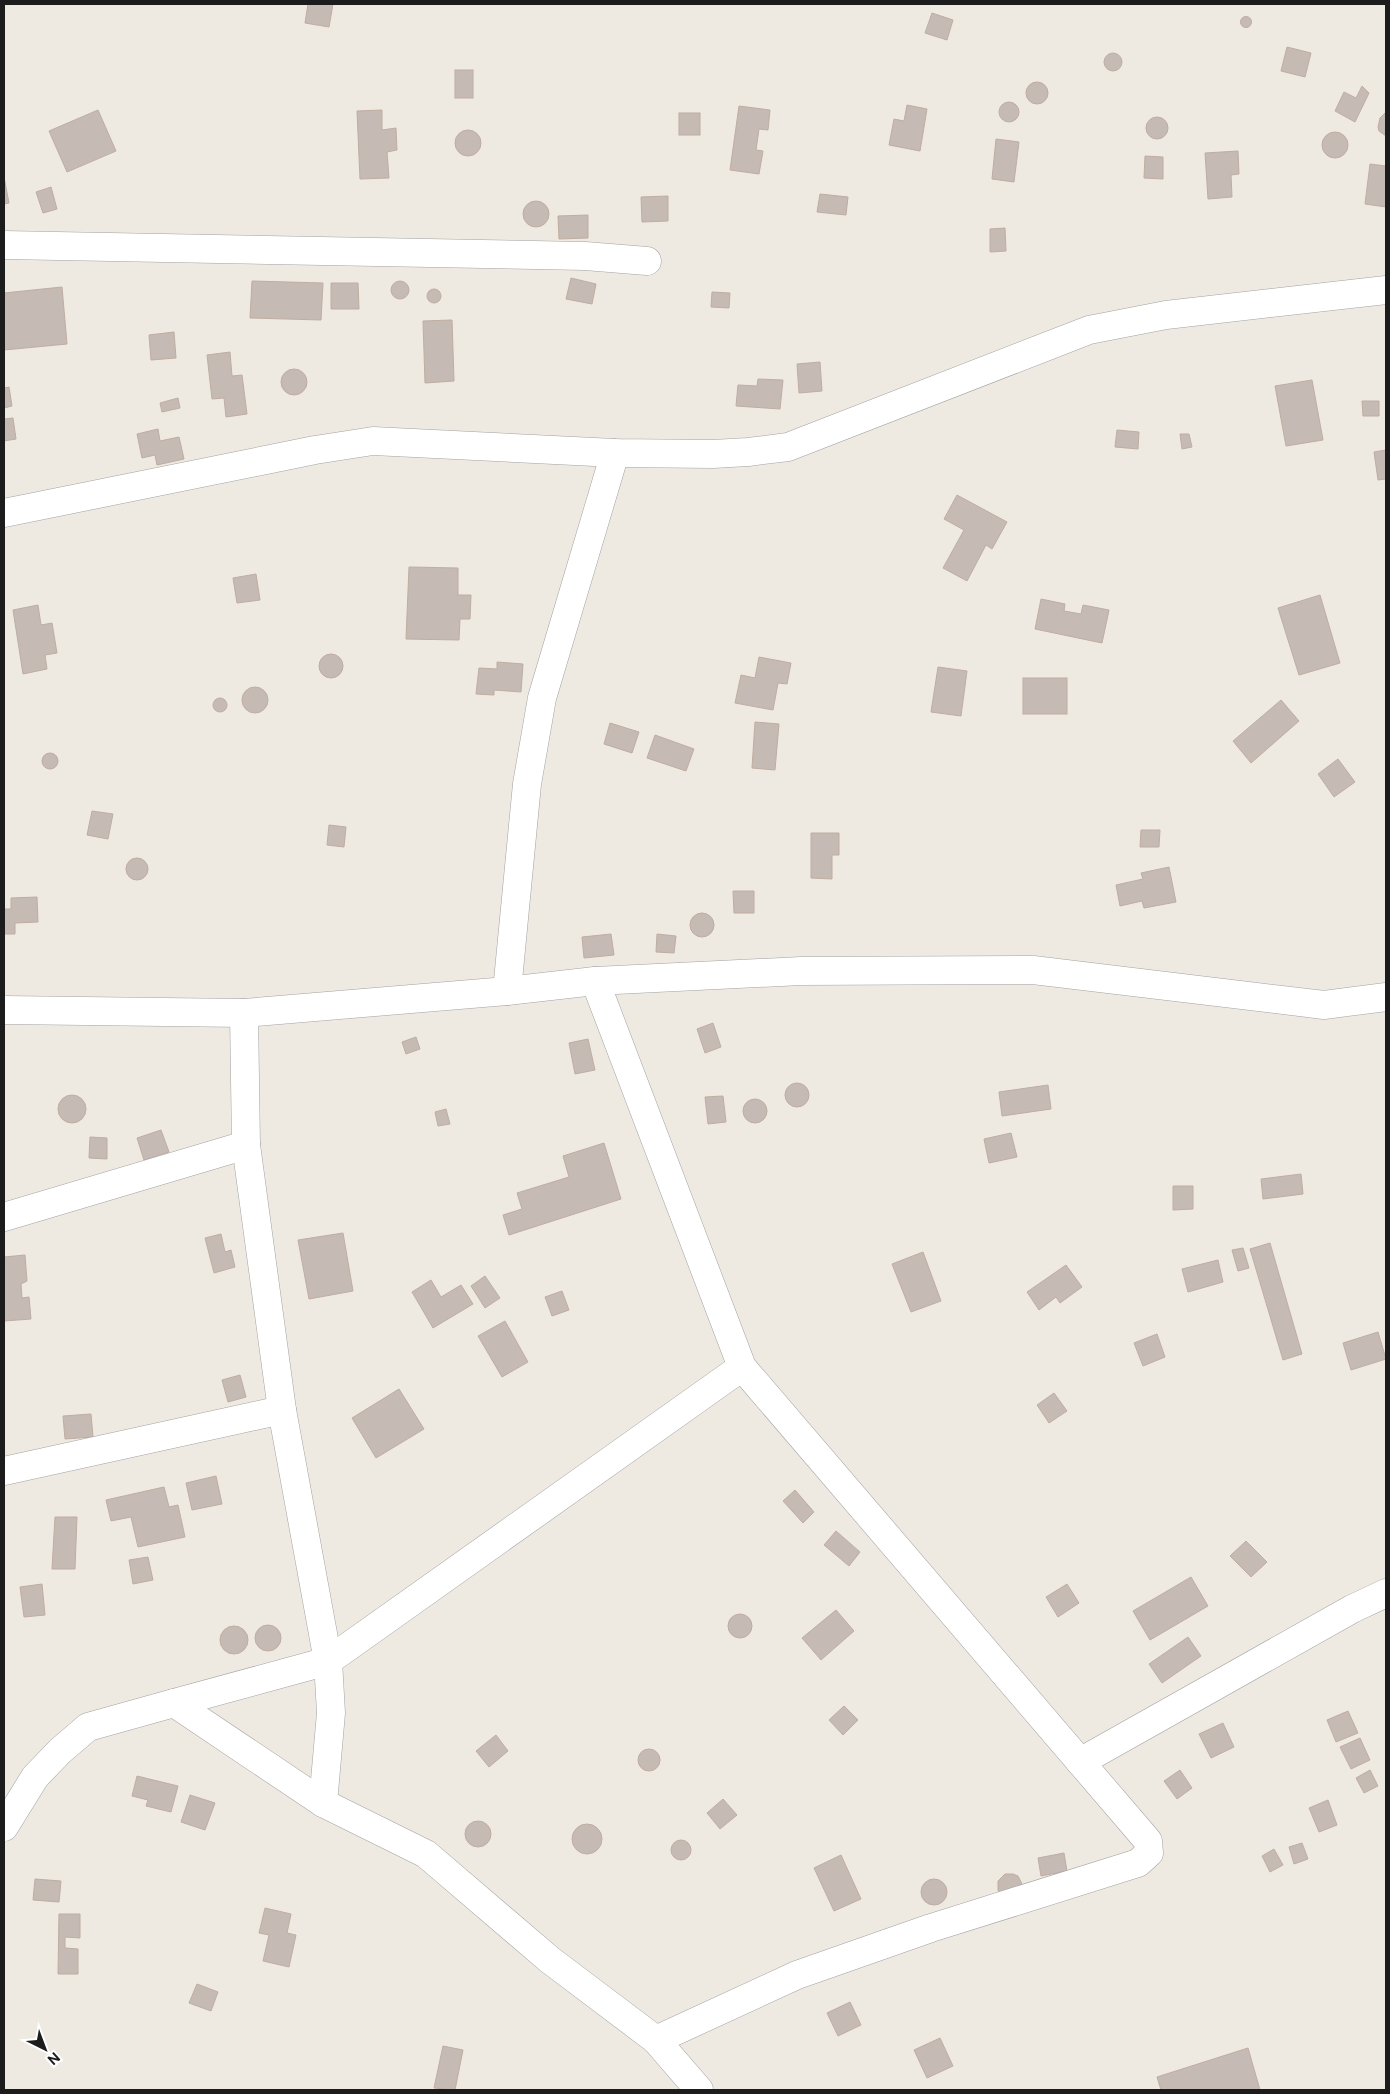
<svg xmlns="http://www.w3.org/2000/svg" width="1390" height="2094" viewBox="0 0 1390 2094" font-family="'Public Sans',sans-serif">
	<style>
		.building { fill: #c6bab4; stroke: #c0ada2 }
		.lines { fill: none; stroke-linecap: round; stroke-linejoin: round }
		.street-casing { stroke: #a3a3a3; stroke-width: 29 }
		.street { stroke: #fff; stroke-width: 28 }
	</style>
	<rect width="100%" height="100%" fill="#eee9e1"/>
	<g class="building">
		<path d="M308,4H333L329,27L305,23Z"/>
		<path d="M932,13L953,20L947,40L925,33Z"/>
		<circle cx="1246" cy="22" r="5.5"/>
		<path d="M1287,47L1311,53L1305,77L1281,71Z"/>
		<circle cx="1113" cy="62" r="9"/>
		<rect x="455" y="70" width="18" height="28"/>
		<circle cx="1037" cy="93" r="11"/>
		<path d="M1362,86L1369,93L1355,122L1335,111L1344,92L1356,98Z"/>
		<circle cx="1009" cy="112" r="10"/>
		<path d="M907,105L927,109L920,151L889,145L894,119L904,121Z"/>
		<path d="M739,106L770,110L768,130L759,129L756,150L763,151L759,174L730,170Z"/>
		<path d="M98,110L116,151L67,172L49,131Z"/>
		<path d="M382,110V130L396,128L397,150L387,152L389,178L360,179L357,111Z"/>
		<path d="M1386,112V136L1379,131L1378,127L1380,118Z"/>
		<rect x="679" y="113" width="21" height="22"/>
		<circle cx="1157" cy="128" r="11"/>
		<circle cx="468" cy="143" r="13"/>
		<circle cx="1335" cy="145" r="13"/>
		<path d="M996,139L1019,142L1014,182L992,179Z"/>
		<path d="M1238,151L1239,174L1231,175L1232,197L1208,199L1205,153Z"/>
		<path d="M1145,156L1163,157V179L1144,178Z"/>
		<path d="M1370,164L1386,166V207L1365,204Z"/>
		<path d="M4,177L9,203L4,204Z"/>
		<path d="M51,187L57,209L43,213L36,192Z"/>
		<path d="M820,194L848,197L846,215L817,212Z"/>
		<path d="M668,196V221L642,222L641,197Z"/>
		<circle cx="536" cy="214" r="13"/>
		<path d="M588,215V238L559,239L558,216Z"/>
		<path d="M1005,228L1006,251L990,252V229Z"/>
		<path d="M571,278L596,284L592,304L566,299Z"/>
		<path d="M252,281L323,283L321,320L250,318Z"/>
		<circle cx="400" cy="290" r="9"/>
		<path d="M331,283H358L359,309H331Z"/>
		<path d="M62,287L67,344L4,350V293Z"/>
		<circle cx="434" cy="296" r="7"/>
		<path d="M712,292L730,293L729,308L711,307Z"/>
		<path d="M452,320L454,381L425,383L423,321Z"/>
		<path d="M174,332L176,358L151,360L149,335Z"/>
		<path d="M230,352L232,376L242,375L247,414L226,417L224,398L212,399L207,355Z"/>
		<path d="M820,362L822,391L799,393L797,364Z"/>
		<circle cx="294" cy="382" r="13"/>
		<path d="M758,379L783,380L780,409L736,406L738,385L757,386Z"/>
		<path d="M1312,380L1323,440L1286,446L1275,386Z"/>
		<path d="M9,387L12,406L4,408V388Z"/>
		<path d="M178,398L180,408L162,412L160,403Z"/>
		<path d="M1362,401H1379V416H1363Z"/>
		<path d="M13,418L16,439L4,441V419Z"/>
		<path d="M158,429L160,441L179,437L184,459L157,465L155,455L142,458L137,434Z"/>
		<path d="M1117,430L1139,432L1138,449L1115,447Z"/>
		<path d="M1180,434H1189L1192,447L1182,449Z"/>
		<path d="M1386,450V479L1378,480L1374,452Z"/>
		<path d="M957,495L1007,522L992,549L986,545L967,581L943,568L964,530L944,519Z"/>
		<path d="M409,567L458,568V595H471L470,619H460L459,640L406,639Z"/>
		<path d="M256,574L260,600L237,603L233,578Z"/>
		<path d="M1320,595L1340,663L1299,675L1278,608Z"/>
		<path d="M1041,599L1065,604L1064,611L1081,614L1083,605L1109,610L1102,643L1035,629Z"/>
		<path d="M38,605L41,625L52,623L57,653L45,655L47,669L23,674L13,610Z"/>
		<circle cx="331" cy="666" r="12"/>
		<path d="M759,657L791,663L787,684L778,683L773,710L735,703L741,675L755,678Z"/>
		<path d="M497,662L523,664L521,692L494,690V695L476,694L479,668L497,669Z"/>
		<path d="M938,667L967,671L961,716L931,712Z"/>
		<rect x="1023" y="678" width="44" height="36"/>
		<circle cx="255" cy="700" r="13"/>
		<circle cx="220" cy="705" r="7"/>
		<path d="M1281,700L1299,721L1251,763L1233,741Z"/>
		<path d="M755,722L779,724L775,770L752,768Z"/>
		<path d="M610,723L639,732L632,753L604,744Z"/>
		<path d="M655,735L694,749L686,771L647,758Z"/>
		<circle cx="50" cy="761" r="8"/>
		<path d="M1338,759L1355,782L1334,797L1318,774Z"/>
		<path d="M92,811L113,814L108,839L87,835Z"/>
		<path d="M329,825L346,827L344,847L327,845Z"/>
		<path d="M1141,830H1160L1159,847H1140Z"/>
		<path d="M811,833H839V855H832V879L811,878Z"/>
		<circle cx="137" cy="869" r="11"/>
		<path d="M1169,867L1176,902L1144,908L1142,901L1120,906L1116,885L1143,879L1141,873Z"/>
		<path d="M733,891H754V913H734Z"/>
		<path d="M37,897L38,922L15,923V934H4V909H11V898Z"/>
		<circle cx="702" cy="925" r="12"/>
		<path d="M611,934L614,955L584,958L582,937Z"/>
		<path d="M657,934L676,936L674,953L656,952Z"/>
		<path d="M713,1023L721,1047L705,1053L697,1029Z"/>
		<path d="M416,1037L420,1049L406,1054L402,1042Z"/>
		<path d="M588,1039L595,1070L575,1074L569,1043Z"/>
		<circle cx="797" cy="1095" r="12"/>
		<path d="M1048,1085L1051,1109L1002,1116L999,1092Z"/>
		<circle cx="72" cy="1109" r="14"/>
		<path d="M723,1096L726,1122L708,1124L705,1097Z"/>
		<circle cx="755" cy="1111" r="12"/>
		<path d="M446,1109L450,1124L438,1126L435,1112Z"/>
		<path d="M161,1130L169,1152L144,1160L137,1138Z"/>
		<path d="M1011,1133L1017,1157L989,1163L984,1139Z"/>
		<path d="M90,1137L107,1138V1159L89,1158Z"/>
		<path d="M604,1143L621,1199L509,1235L503,1215L522,1209L517,1193L569,1177L563,1156Z"/>
		<path d="M1301,1174L1303,1194L1263,1199L1261,1179Z"/>
		<path d="M1173,1186H1193V1209L1173,1210Z"/>
		<path d="M343,1233L353,1291L309,1299L298,1240Z"/>
		<path d="M221,1234L225,1252L231,1250L235,1267L214,1273L205,1238Z"/>
		<path d="M1270,1243L1302,1354L1283,1360L1250,1249Z"/>
		<path d="M1243,1248L1249,1268L1238,1271L1232,1250Z"/>
		<path d="M923,1252L941,1301L911,1312L892,1264Z"/>
		<path d="M25,1255L27,1281L21,1284L22,1298L29,1297L31,1319L4,1321V1257Z"/>
		<path d="M1218,1260L1223,1282L1188,1292L1182,1269Z"/>
		<path d="M1066,1265L1082,1287L1060,1303L1056,1297L1039,1310L1027,1292Z"/>
		<path d="M485,1276L500,1298L485,1308L471,1286Z"/>
		<path d="M431,1280L441,1297L461,1285L473,1304L433,1328L412,1292Z"/>
		<path d="M562,1291L569,1310L552,1316L545,1297Z"/>
		<path d="M505,1321L528,1362L502,1377L478,1336Z"/>
		<path d="M1378,1332L1386,1359L1351,1370L1343,1343Z"/>
		<path d="M1157,1334L1165,1357L1143,1366L1134,1343Z"/>
		<path d="M240,1375L246,1397L228,1402L222,1380Z"/>
		<path d="M399,1389L424,1429L376,1458L352,1418Z"/>
		<path d="M1054,1393L1067,1411L1049,1423L1037,1405Z"/>
		<path d="M91,1414L93,1437L65,1439L63,1416Z"/>
		<path d="M216,1476L222,1504L192,1510L186,1483Z"/>
		<path d="M164,1487L169,1507L178,1505L185,1537L138,1547L131,1517L111,1521L106,1500Z"/>
		<path d="M795,1490L814,1512L803,1523L783,1501Z"/>
		<path d="M55,1517H77L75,1569H52Z"/>
		<path d="M836,1531L860,1552L849,1566L824,1545Z"/>
		<path d="M1246,1541L1267,1562L1251,1577L1230,1556Z"/>
		<path d="M148,1557L153,1580L133,1584L129,1560Z"/>
		<path d="M1191,1577L1208,1606L1150,1640L1133,1611Z"/>
		<path d="M42,1584L45,1615L24,1617L20,1587Z"/>
		<path d="M1067,1584L1079,1603L1058,1617L1046,1597Z"/>
		<path d="M836,1610L854,1631L821,1660L802,1638Z"/>
		<circle cx="740" cy="1626" r="12"/>
		<circle cx="268" cy="1638" r="13"/>
		<circle cx="234" cy="1640" r="14"/>
		<path d="M1188,1637L1201,1656L1162,1683L1149,1664Z"/>
		<path d="M844,1706L858,1720L843,1735L829,1720Z"/>
		<path d="M1348,1711L1358,1733L1336,1742L1327,1720Z"/>
		<path d="M1223,1723L1234,1747L1211,1758L1199,1734Z"/>
		<path d="M496,1735L508,1751L489,1767L476,1751Z"/>
		<path d="M1360,1738L1370,1760L1351,1769L1340,1747Z"/>
		<circle cx="649" cy="1760" r="11"/>
		<path d="M1180,1770L1192,1788L1177,1799L1164,1781Z"/>
		<path d="M1370,1770L1378,1786L1364,1793L1356,1778Z"/>
		<path d="M137,1776L178,1786L171,1812L146,1806L148,1800L132,1796Z"/>
		<path d="M190,1795L215,1803L205,1830L181,1822Z"/>
		<path d="M723,1799L737,1815L720,1829L707,1813Z"/>
		<path d="M1328,1800L1337,1825L1319,1832L1309,1808Z"/>
		<circle cx="478" cy="1834" r="13"/>
		<circle cx="587" cy="1839" r="15"/>
		<circle cx="681" cy="1850" r="10"/>
		<path d="M1302,1843L1308,1859L1294,1864L1289,1847Z"/>
		<path d="M1274,1849L1283,1865L1270,1872L1262,1856Z"/>
		<path d="M1064,1853L1067,1871L1041,1876L1038,1858Z"/>
		<path d="M841,1855L861,1899L834,1911L814,1868Z"/>
		<path d="M1005,1874H1013L1018,1876L1023,1886L1000,1894L998,1890V1881Z"/>
		<path d="M35,1879L61,1881L59,1902L33,1900Z"/>
		<circle cx="934" cy="1892" r="13"/>
		<path d="M265,1908L291,1914L287,1933L296,1935L289,1967L263,1961L269,1935L259,1933Z"/>
		<path d="M59,1914H80V1938L65,1937V1948L78,1949V1974H58Z"/>
		<path d="M197,1984L218,1992L211,2011L189,2003Z"/>
		<path d="M850,2002L861,2025L838,2036L827,2013Z"/>
		<path d="M940,2038L953,2066L927,2078L914,2050Z"/>
		<path d="M443,2046L463,2050L455,2090L434,2088Z"/>
		<path d="M1248,2048L1260,2090H1161L1157,2077Z"/>
	</g>
	<g class="lines">
		<g class="street-casing">
			<g id="street">
				<path d="M4,245L585,256L647,261"/>
				<path d="M4,513L315,450L373,441L615,453L713,454L748,452L788,447L1089,330L1166,315L1386,290"/>
				<path d="M595,981L742,1367L1148,1841L1149,1853L1138,1863L931,1928L797,1975L656,2040"/>
				<path d="M507,991L527,784L542,698L615,453"/>
				<path d="M4,1010L244,1013L507,991L595,981L801,971L1033,970L1324,1005L1386,997"/>
				<path d="M4,1217L246,1145"/>
				<path d="M4,1471L282,1410"/>
				<path d="M174,1703L328,1661L282,1410L246,1145L244,1013"/>
				<path d="M1080,1762L1352,1609L1386,1593"/>
				<path d="M323,1803L331,1713L328,1661L742,1367"/>
				<path d="M4,1827L35,1777L60,1751L88,1727L174,1703L323,1803L426,1854L550,1960L656,2040L699,2090"/>
			</g>
		</g>
		<use href="#street" class="street"/>
	</g>
	<rect width="1390" height="2094" fill="none" stroke="#1c1c1c" stroke-width="10"/>
	<g transform="translate(45 2049) rotate(138)" stroke="#ffffff" stroke-width="4" paint-order="stroke">
	<path d="M0-4L9 19L0 12L-9 19Z" fill="#1c1c1c"/>
	<text y="-8" font-size="14" font-weight="bold" text-anchor="middle" fill="#1c1c1c">N</text>
	</g>
</svg>
